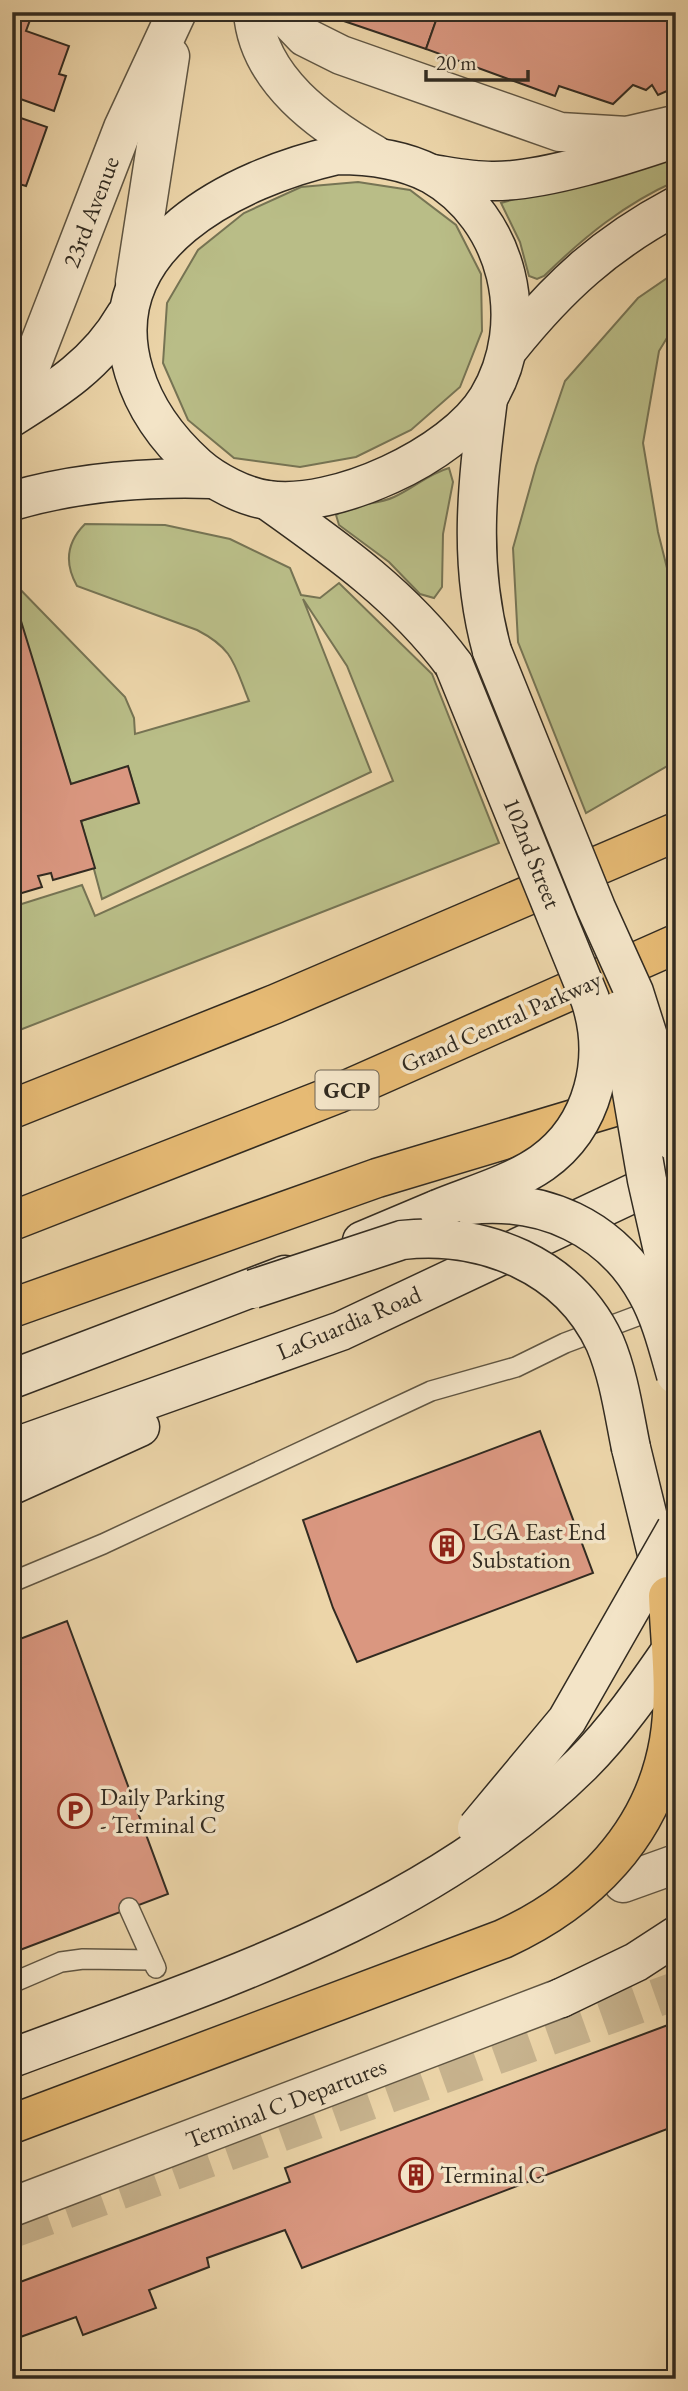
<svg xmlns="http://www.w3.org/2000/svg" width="688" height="2391" viewBox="0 0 688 2391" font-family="'EB Garamond',serif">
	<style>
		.green { fill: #b9bd87; stroke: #767454; stroke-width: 2 }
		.building { fill: #da9780; stroke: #322b21; stroke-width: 2 }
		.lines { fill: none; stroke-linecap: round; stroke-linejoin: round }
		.street-tunnel { stroke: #c7b38e; stroke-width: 38; stroke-dasharray: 38 19; stroke-linecap: butt }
		.lane-casing { stroke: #605643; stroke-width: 22 }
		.street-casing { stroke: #605643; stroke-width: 41 }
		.secondary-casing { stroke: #322b21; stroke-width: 41 }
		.highway-casing { stroke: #322b21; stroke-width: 41 }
		.lane { stroke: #f3e4c7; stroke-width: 19 }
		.street { stroke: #f3e4c7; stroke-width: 38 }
		.secondary { stroke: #f3e4c7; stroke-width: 38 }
		.highway { stroke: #e6ba74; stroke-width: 38 }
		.secondary-bridge-casing { stroke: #322b21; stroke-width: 41; stroke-linecap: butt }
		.highway-bridge-casing { stroke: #322b21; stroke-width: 41; stroke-linecap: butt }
		.secondary-bridge { stroke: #f3e4c7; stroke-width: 38 }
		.highway-bridge { stroke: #e6ba74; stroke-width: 38 }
		.labels { text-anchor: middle; stroke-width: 7; stroke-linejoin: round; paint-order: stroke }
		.shield { fill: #f3e4c7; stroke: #6c6253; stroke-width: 2 }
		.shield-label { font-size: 23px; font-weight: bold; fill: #322b21 }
		.street-label { font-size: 24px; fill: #322b21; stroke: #f3e4c7 }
		.poi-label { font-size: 24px; fill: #322b21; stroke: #f3e4c7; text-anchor: start }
	</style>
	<rect width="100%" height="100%" fill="#ecd5a9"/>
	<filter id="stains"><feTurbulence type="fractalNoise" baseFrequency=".00286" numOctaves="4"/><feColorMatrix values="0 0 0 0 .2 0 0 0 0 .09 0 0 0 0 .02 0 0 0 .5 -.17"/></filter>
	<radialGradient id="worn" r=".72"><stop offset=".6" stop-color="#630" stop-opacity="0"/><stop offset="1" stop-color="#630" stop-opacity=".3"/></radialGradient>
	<g class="green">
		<path d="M676,154V181C624,204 584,237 544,276L537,279L529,276L520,242L501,203Z"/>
		<path d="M358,182L410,190L456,225L481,274L482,331L460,387L411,430L356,457L300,467L234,458L188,420L163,363L167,303L198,250L244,213L301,187Z"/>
		<path d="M676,272V323L659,351L643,443L658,532L676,604V761L586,813L518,642L513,548L536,466L565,381L638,298Z"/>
		<path d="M449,468L453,482L443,534L442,587L434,598L420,594L389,562L339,525L336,515C354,502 375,506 394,497C414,488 428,474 449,468Z"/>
		<path d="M85,524L165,525L230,539L290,568L301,595L320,598L339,583L432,674L499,843L12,1033V907L82,885L95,916L393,781L347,666L303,599L371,772L102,899L81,821L139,802L128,767L71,784L12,600V581L125,697L134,718L135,734L249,701C234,664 234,649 197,630L77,586C64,563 66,543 85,524Z"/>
	</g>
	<g class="building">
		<path d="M14,12H33L26,31L69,46L59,74L66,76L54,111L12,96Z"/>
		<path d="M336,12H439L426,49L335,18Z"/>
		<path d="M439,12H664L662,17L672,20L676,29L673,48L676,49V87L658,95L652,85L646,90L633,85L613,104L559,86L555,96L426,49Z"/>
		<path d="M12,115L47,127L26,186L19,184L12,162Z"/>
		<path d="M17,608L71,784L128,766L139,803L81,821L95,868L53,880L51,873L38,876L42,887L12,896V610Z"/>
		<path d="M540,1431L593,1573L357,1662L333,1608L303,1520Z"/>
		<path d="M67,1621L168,1894L12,1953V1642Z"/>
		<path d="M676,2022V2152L667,2129L302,2268L285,2230L207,2258L209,2267L149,2290L156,2308L83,2335L76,2317L12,2340V2285L290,2182L285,2168Z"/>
	</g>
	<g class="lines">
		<path class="street-tunnel" d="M12,2229L676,1991"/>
		<g class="lane-casing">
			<g id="lane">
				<path d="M12,1582L103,1544L431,1391L516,1367L565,1343L661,1307"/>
				<path d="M129,1908L156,1968"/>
				<path d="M12,1983L61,1962L83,1959L152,1960"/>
			</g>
		</g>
		<g class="street-casing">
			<g id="street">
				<path d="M253,12C258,80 322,124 375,155"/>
				<path d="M281,12L305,37L341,55L560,132L627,136L670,126"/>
				<path d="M135,282L170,56"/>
				<path d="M12,415L123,128L177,12"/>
				<path d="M623,1883L676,1864"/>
				<path d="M12,2207L561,1998"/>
			</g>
		</g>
		<g class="secondary-casing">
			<g id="secondary">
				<path d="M337,155C368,155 402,159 431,174C509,218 533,323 488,398C453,456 334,510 268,500C244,497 214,481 197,466C168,440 145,409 134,372C95,246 236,178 337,155Z"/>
				<path d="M432,174C452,177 472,181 492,181C543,182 626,155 676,138"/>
				<path d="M510,347C559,286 606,243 676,206"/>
				<path d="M488,399C477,487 468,563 492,651"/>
				<path d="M12,417C57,389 98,363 125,316"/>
				<path d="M267,500C336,549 403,596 454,665"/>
				<path d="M12,501C77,482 144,477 211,479"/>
				<path d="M362,1241L438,1209"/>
				<path d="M12,1379L285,1275"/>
				<path d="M12,1448L341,1331L676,1173"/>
				<path d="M631,1448L664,1583"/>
				<path d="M12,1485L140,1427"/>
				<path d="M561,1998L636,1962L676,1936"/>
			</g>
		</g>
		<g class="highway-casing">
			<g id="highway">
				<path d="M12,1109L275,1004L676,832"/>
				<path d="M12,1221L337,1094L676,944"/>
				<path d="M12,1308L377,1178L664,1092"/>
			</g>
		</g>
		<use href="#lane" class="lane"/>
		<use href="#street" class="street"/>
		<use href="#secondary" class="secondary"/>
		<use href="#highway" class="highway"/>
		<g class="secondary-bridge-casing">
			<g id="secondary-bridge">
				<path d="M492,651L596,908L634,992L661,1077L675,1142"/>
				<path d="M618,1011L647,1180L676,1308"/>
				<path d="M469,1205C542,1197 611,1227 647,1293C661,1318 668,1347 676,1375"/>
				<path d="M438,1209C472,1195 512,1184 542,1163C594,1126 610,1058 590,999L454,665"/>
				<path d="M253,1289L402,1240C483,1231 569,1265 605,1343C619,1376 624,1414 631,1448"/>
				<path d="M477,1828L567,1720L676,1529"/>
				<path d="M12,2058C211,1983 426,1918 582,1764C618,1728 647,1685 676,1643"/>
			</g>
		</g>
		<g class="highway-bridge-casing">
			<path id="highway-bridge" d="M12,2124L503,1939C586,1901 653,1835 669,1741C677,1694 670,1644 668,1596"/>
		</g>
		<use href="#secondary-bridge" class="secondary-bridge"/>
		<use href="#highway-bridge" class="highway-bridge"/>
	</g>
	<defs>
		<g id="building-ring" transform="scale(1.75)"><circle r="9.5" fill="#f3e4c7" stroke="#8f2418" stroke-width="1.5"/><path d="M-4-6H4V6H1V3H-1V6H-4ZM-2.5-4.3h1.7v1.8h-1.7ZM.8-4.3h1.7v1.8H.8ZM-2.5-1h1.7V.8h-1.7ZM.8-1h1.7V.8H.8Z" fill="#8f2418"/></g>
		<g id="parking-ring" transform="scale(1.75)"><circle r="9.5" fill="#f3e4c7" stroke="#8f2418" stroke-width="1.5"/><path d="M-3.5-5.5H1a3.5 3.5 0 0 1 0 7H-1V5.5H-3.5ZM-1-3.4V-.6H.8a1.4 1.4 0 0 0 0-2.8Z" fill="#8f2418"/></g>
	</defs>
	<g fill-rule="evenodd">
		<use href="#building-ring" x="447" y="1546"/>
		<use href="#parking-ring" x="75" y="1811"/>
		<use href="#building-ring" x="416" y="2175"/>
	</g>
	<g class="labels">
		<rect class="shield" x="315.5" y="1070.5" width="63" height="39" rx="5"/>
		<g class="shield-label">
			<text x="347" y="1098">GCP</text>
		</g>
		<g class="street-label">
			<text transform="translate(91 212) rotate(-69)" y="8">23rd Avenue</text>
			<text transform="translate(532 853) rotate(68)" y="8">102nd Street</text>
			<text transform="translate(501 1022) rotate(-24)" y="8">Grand Central Parkway</text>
			<text transform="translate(349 1323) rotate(-23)" y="8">LaGuardia Road</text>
			<text transform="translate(286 2103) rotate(-21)" y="8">Terminal C Departures</text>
		</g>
		<g class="poi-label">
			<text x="472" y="1540">LGA East End<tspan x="472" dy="28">Substation</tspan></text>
			<text x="100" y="1805">Daily Parking<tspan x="100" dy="28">- Terminal C</tspan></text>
			<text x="440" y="2183">Terminal C</text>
		</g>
	</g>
	<rect width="688" height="2391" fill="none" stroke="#ecd5a9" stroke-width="42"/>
	<rect x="14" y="14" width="660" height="2363" fill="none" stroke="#322b21" stroke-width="3.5"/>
	<rect x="21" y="21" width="646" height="2349" fill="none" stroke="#322b21" stroke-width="2"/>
	<path d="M426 70v10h102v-10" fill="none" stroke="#322b21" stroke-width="3.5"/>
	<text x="436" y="70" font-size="21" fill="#322b21" stroke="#f3e4c7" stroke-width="5" paint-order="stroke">20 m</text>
	<rect width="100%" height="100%" filter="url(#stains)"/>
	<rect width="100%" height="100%" fill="url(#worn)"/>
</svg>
